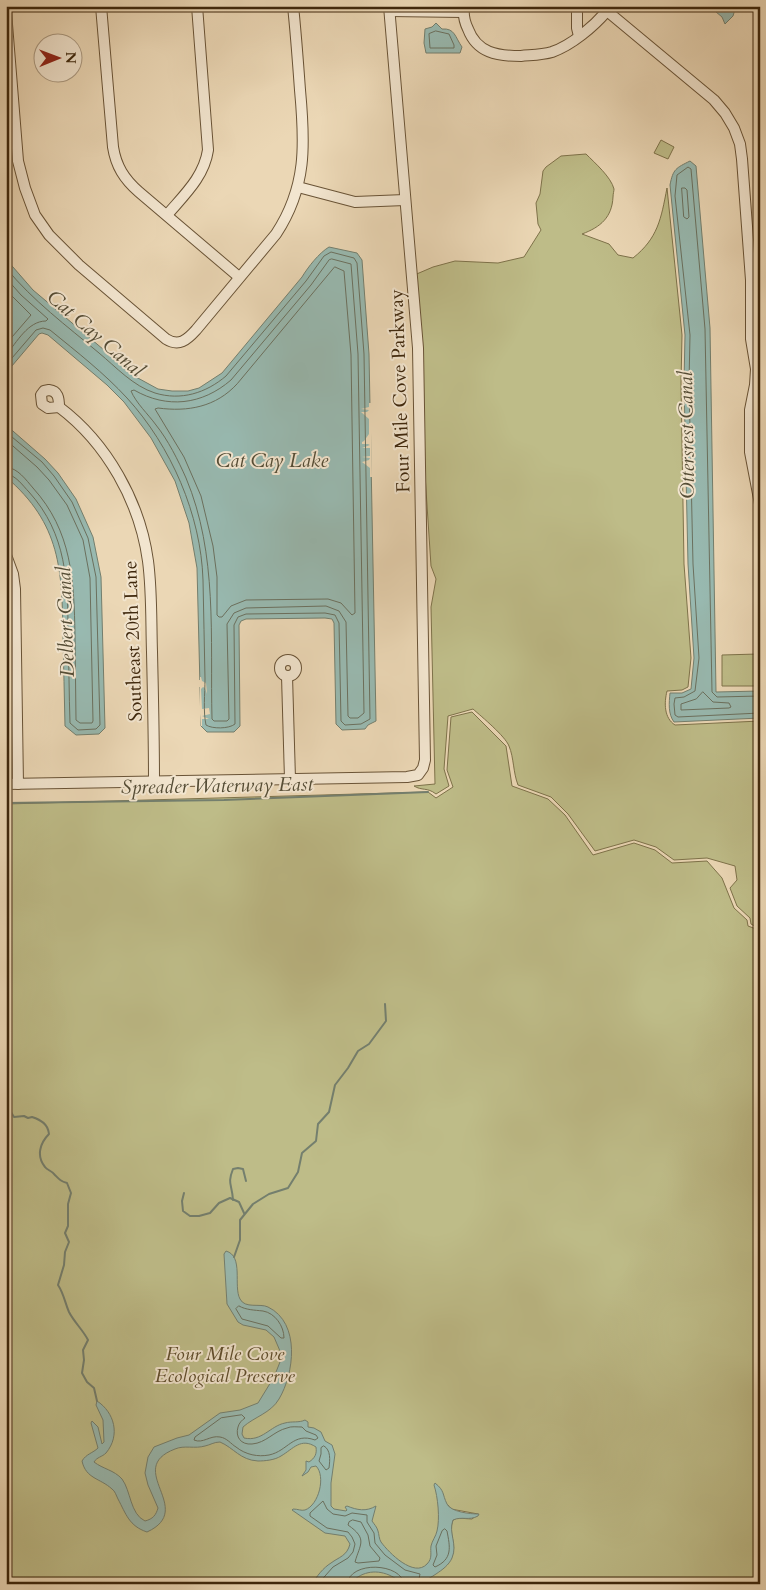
<svg xmlns="http://www.w3.org/2000/svg" width="766" height="1590" viewBox="0 0 766 1590" font-family="Cardo,serif">
	<style>
		.green { fill: #bebc88; stroke: #7e724a; fill-rule: evenodd }
		.water { fill: #98b9b0; stroke: #747f6e }
		.pier { fill: #ebd7b5 }
		.lines { fill: none; stroke-linecap: round; stroke-linejoin: round }
		.shore { stroke: #6b705e; stroke-width: 1 }
		.stream { stroke: #747f6e; stroke-width: 2 }
		.minor-casing { stroke: #695336; stroke-width: 12 }
		.minor { stroke: #f2e5cf; stroke-width: 10 }
		.labels { text-anchor: middle; stroke-width: 4; stroke-linejoin: round; paint-order: stroke }
		.street-label { font-size: 19px; fill: #3e270c; stroke: #f2e5cf }
		.park-label { font-size: 19px; font-style: italic; fill: #5e4c2b; stroke: #f2e5cf }
		.water-label { font-size: 20px; font-style: italic; fill: #544c35; stroke: #f2e5cf }
	</style>
	<rect width="100%" height="100%" fill="#ebd7b5"/>
	<filter id="stains"><feTurbulence type="fractalNoise" baseFrequency=".004" numOctaves="4"/><feColorMatrix values="0 0 0 0 .2 0 0 0 0 .09 0 0 0 0 .02 0 0 0 .5 -.17"/></filter>
	<radialGradient id="worn" r=".72"><stop offset=".6" stop-color="#630" stop-opacity="0"/><stop offset="1" stop-color="#630" stop-opacity=".3"/></radialGradient>
	<g class="green">
		<path d="M661,140L674,147L668,159L654,153Z"/>
		<path d="M586,154C595,163 611,177 614,189C614,191 613,194 613,197C612,217 601,227 582,234L609,244L618,255L633,258C658,238 661,219 667,188L682,335L681,383L684,564L691,658L688,687L682,690L667,691C664,703 664,718 675,725L760,721V929L751,924L750,918L737,906L730,888L737,880L735,866L707,858L674,860L656,847L634,840L595,851L568,814L551,797L518,785C513,772 514,758 509,746C505,736 482,717 473,709L448,716L444,769L449,786L436,794C427,787 422,791 414,786L435,784L431,607L436,579L431,566L412,276L433,267L455,261L498,263L524,257L541,230L538,224L536,203L540,194L543,171L546,167L561,156Z"/>
		<path d="M758,654L759,686H722V655Z"/>
		<path d="M472,712L506,746L512,786L548,799L565,815L593,855L634,843L655,850L672,863L707,861L722,878L734,908L747,920L748,926L756,929L760,934V1584H6V804L428,792L436,798L453,787L447,770L451,717ZM448,1505L451,1509L478,1514L472,1519L457,1518L453,1520C447,1536 460,1545 449,1562Z"/>
	</g>
	<g class="water">
		<path d="M709,6H736L733,16L725,24L722,17Z"/>
		<path d="M436,23L442,29C455,28 455,37 462,47L460,53H426L424,43L425,29L432,27Z"/>
		<path d="M690,161L696,166L710,328L716,692L760,691V718L674,722C668,714 669,703 670,693H682L691,689L694,658L688,564L684,383L685,335L670,185C673,169 676,168 690,161Z"/>
		<path d="M329,247L357,253L362,260L369,354L376,721L368,725L365,729L342,730L336,724L334,623L332,619L325,618L246,619L241,621L239,625L240,726L234,732H207L201,726L197,568L189,523L175,481L151,438L124,402L107,385L48,335L42,333L39,334L6,373V259L33,290L136,377L158,389L172,391H188L199,388L222,373L302,277C308,267 319,253 329,247Z"/>
		<path d="M6,425L45,459L58,473L76,499L93,537L101,577L105,728L99,734L76,735L65,726C64,696 64,667 63,637C62,570 61,524 6,477Z"/>
		<path d="M226,1251C244,1256 233,1286 240,1299C245,1309 260,1303 268,1307C301,1323 294,1374 279,1399C271,1413 254,1417 243,1427L242,1434L244,1438C262,1442 270,1426 285,1423C292,1421 299,1423 305,1420L308,1422V1427L314,1428L321,1432L325,1441L332,1445L335,1454L331,1483V1506L334,1509L346,1511L347,1510L345,1507L347,1506C357,1510 366,1512 376,1506L372,1521C374,1524 377,1527 378,1531C379,1534 379,1539 381,1542C389,1553 414,1578 427,1564C433,1558 430,1552 431,1546C432,1541 436,1536 437,1531C440,1519 438,1497 434,1485L435,1483C445,1491 442,1494 447,1504C451,1512 470,1514 479,1514L478,1516C469,1521 462,1516 453,1520C448,1533 458,1544 452,1558C449,1565 442,1570 436,1574C427,1580 418,1585 407,1583C399,1582 396,1578 389,1575C375,1569 360,1572 350,1584H312C317,1576 323,1568 331,1563C339,1557 347,1556 350,1544L345,1536L325,1533L292,1510L293,1509C298,1509 301,1511 305,1510C319,1505 326,1476 316,1466L311,1467L308,1472L302,1476L306,1470V1461L309,1462C315,1458 317,1454 316,1447C301,1437 293,1449 281,1456C275,1460 265,1461 258,1461C240,1460 234,1448 220,1442C214,1442 210,1445 205,1446C195,1449 184,1445 175,1449C123,1469 197,1509 147,1532C129,1526 126,1514 118,1499C116,1495 115,1491 112,1489C100,1478 86,1479 82,1461C86,1454 93,1453 98,1448L91,1423L92,1421L98,1427L102,1444L104,1442L103,1420L96,1405L97,1401C114,1412 121,1435 106,1453C102,1457 97,1457 94,1462C103,1469 114,1470 122,1479C131,1491 130,1514 145,1521C153,1519 156,1515 158,1508L148,1485L145,1473L148,1457L154,1447L177,1438L189,1435L220,1413L240,1410L258,1403L274,1377L280,1362V1351L274,1337L266,1330L243,1325L238,1322L227,1304L224,1254Z"/>
	</g>
	<g class="pier">
		<path d="M369,403H372L373,413L372,427L371,428L372,477H370V468L362,462L369,460L370,458L362,457L370,456V448H362L370,445L368,444H362V442L364,441L369,434V419L361,412H367L369,410L361,409L369,407Z"/>
		<path d="M200,677H201L202,681L206,683L207,694L205,688L203,687L201,689L202,709L209,708L210,714L202,716L209,719H202V726H201L200,714H198V708H200V687H197V680H200Z"/>
	</g>
	<g class="lines">
		<g class="shore">
			<path d="M436,31L449,34L454,45V48H430L429,34Z"/>
			<path d="M682,188H685L687,190L689,217L687,219L684,217Z"/>
			<path d="M332,259L351,264L358,354L364,713L358,718H350L348,716L346,622L339,611L326,606L246,608L234,613L227,624L229,719L227,721H214L212,719C210,638 218,554 186,478C178,460 168,440 156,425C148,414 136,403 131,391L134,390C167,409 202,405 231,380L311,285L329,260Z"/>
			<path d="M335,267L344,271L351,355L355,613L352,615L341,603L328,599L246,600L231,606L222,617H219L217,615V577L213,546L201,496L184,457L155,409L158,408C188,412 216,407 237,384Z"/>
			<path d="M6,268C33,301 67,326 99,353C116,367 133,386 155,393C181,401 206,393 226,376L306,281L324,256L331,252L354,258L357,263L364,354L370,719L361,724L345,725L341,721L339,623L335,615L325,613L246,614L238,617L234,625L235,724C229,729 212,729 206,725C203,711 205,694 205,679C204,646 204,613 203,580C201,515 171,446 127,398C104,373 77,352 50,330L43,328L36,330L6,365"/>
			<path d="M6,278L21,295L48,319L46,321C28,321 17,342 6,355"/>
			<path d="M6,290L31,315L6,344"/>
			<path d="M6,432L42,462L54,476L72,502L88,538L96,577L100,725L96,729L78,730L70,723C69,694 69,665 68,635C68,583 67,534 29,492C23,486 16,475 6,474"/>
			<path d="M6,440L37,467L49,480L67,505L83,540L90,578L93,721L92,723H80L76,720C76,692 75,664 75,636C74,580 72,531 33,488C26,480 18,468 6,467"/>
			<path d="M703,692L713,702L729,703L731,707L729,708L681,710V704L696,699Z"/>
			<path d="M760,696L717,697L712,692L705,329L691,169L688,167L677,175L675,196L690,335L689,383L693,564L699,658L695,691L684,697L675,698L674,704L675,715L678,717L760,713"/>
			<path d="M239,1306C246,1310 254,1310 263,1311C275,1313 284,1326 284,1338H281L268,1326L242,1319L236,1309Z"/>
			<path d="M242,1415L245,1418C242,1420 239,1423 238,1427C235,1437 241,1445 252,1444C266,1443 274,1431 287,1428C291,1426 297,1427 302,1427L306,1431L316,1435L318,1438L315,1440C293,1432 288,1451 269,1455C258,1457 246,1455 236,1447C231,1444 227,1438 220,1437C210,1435 203,1444 194,1440L195,1437L221,1418Z"/>
			<path d="M324,1446C331,1450 330,1460 329,1468L326,1470L319,1461L321,1454V1448Z"/>
			<path d="M353,1520L361,1522L368,1535L370,1546L380,1558L379,1561L358,1563L355,1562C360,1544 368,1539 348,1525L349,1522Z"/>
			<path d="M445,1529L447,1531C450,1547 453,1559 435,1567L433,1565L437,1555L436,1546L442,1531Z"/>
			<path d="M318,1584L333,1567L348,1558L353,1552L355,1544L352,1537L348,1532L327,1528L310,1516V1513L323,1501L327,1509L333,1514L345,1516L352,1513L367,1515V1522L374,1533L375,1543L385,1555L405,1570L420,1574L418,1584"/>
			<path d="M347,1584C350,1560 402,1563 404,1584"/>
		</g>
		<g class="stream">
			<path d="M6,803L224,800L428,792"/>
			<path d="M6,1095L10,1104L9,1109L14,1117L24,1116L28,1118L32,1117C41,1120 48,1124 49,1134C40,1143 36,1156 45,1167C47,1170 52,1171 54,1174C59,1179 60,1181 67,1183L71,1193L68,1204V1226L65,1233L69,1242L65,1252L64,1265L58,1285C64,1294 65,1303 69,1312C74,1322 83,1330 88,1340L83,1350L84,1360L82,1373L87,1382L94,1388L97,1401"/>
			<path d="M184,1193L182,1201L183,1211L190,1216H199L210,1213L219,1203L230,1198L239,1202L244,1213"/>
			<path d="M233,1200C232,1184 227,1184 233,1169L238,1168L243,1169L246,1181"/>
			<path d="M234,1257L240,1240V1220L253,1204L269,1194L288,1188L298,1172L302,1153L316,1141L318,1124L329,1112L335,1085L348,1068L358,1051L369,1044L386,1021L385,1004"/>
		</g>
		<g class="minor-casing">
			<g id="minor">
				<path d="M101,6L113,147C116,166 124,179 139,192L239,277"/>
				<path d="M464,6C463,14 464,21 468,29C477,53 497,56 521,56C531,55 542,55 552,52C572,45 593,27 607,11"/>
				<path d="M577,6V28L579,36"/>
				<path d="M601,6L714,100L725,113L734,128L740,144L742,159L751,280V339L756,369L755,385L750,410V452L760,504"/>
				<path d="M390,11L463,12"/>
				<path d="M6,12L18,161L25,188L35,215L49,235L79,265L166,339C179,347 187,340 196,330L276,234C307,187 305,144 300,90C298,62 296,34 293,6"/>
				<path d="M298,187L355,202L405,200"/>
				<path d="M167,215C184,195 204,177 208,150L197,6"/>
				<path d="M49,390C58,391 59,398 59,407L48,408L42,404L41,395L44,391Z"/>
				<path d="M59,407C107,443 140,502 148,561C152,591 151,622 152,652C153,695 154,738 154,781"/>
				<path d="M6,555L13,574L15,589L18,784"/>
				<path d="M760,562V595"/>
				<circle cx="288" cy="668" r="8"/>
				<path d="M287,676L290,779"/>
				<path d="M6,784L407,777L418,775L423,768L425,760L418,348L389,6"/>
			</g>
		</g>
		<use href="#minor" class="minor"/>
	</g>
	<g class="labels">
		<g class="street-label">
			<text transform="translate(399 391) rotate(-92)" y="7">Four Mile Cove Parkway</text>
			<text transform="translate(132 641) rotate(-92)" y="7">Southeast 20th Lane</text>
		</g>
		<g class="park-label">
			<text x="225" y="1360">Four Mile Cove<tspan x="225" dy="22">Ecological Preserve</tspan></text>
		</g>
		<g class="water-label">
			<text transform="translate(96 333) rotate(41)" y="7">Cat Cay Canal</text>
			<text transform="translate(686 435) rotate(-91)" y="7">Ottersrest Canal</text>
			<text x="272" y="467">Cat Cay Lake</text>
			<text transform="translate(65 622) rotate(-92)" y="7">Delbert Canal</text>
			<text transform="translate(217 785) rotate(-1)" y="7">Spreader Waterway East</text>
		</g>
	</g>
	<rect width="766" height="1590" fill="none" stroke="#ebd7b5" stroke-width="25"/>
	<rect x="8" y="8" width="751" height="1575" fill="none" stroke="#3e270c" stroke-width="2.5"/>
	<rect x="12" y="12" width="741" height="1565" fill="none" stroke="#3e270c"/>
	<g transform="translate(58 58) rotate(89)"><circle r="24" fill="#f2e5cf" stroke="#aa9981"/>
	<path d="M0-4L9 19L0 12L-9 19Z" fill="#8f2418"/>
	<text y="-8" font-size="14" font-weight="bold" text-anchor="middle" fill="#3e270c">N</text>
	</g>
	<rect width="100%" height="100%" filter="url(#stains)"/>
	<rect width="100%" height="100%" fill="url(#worn)"/>
</svg>
